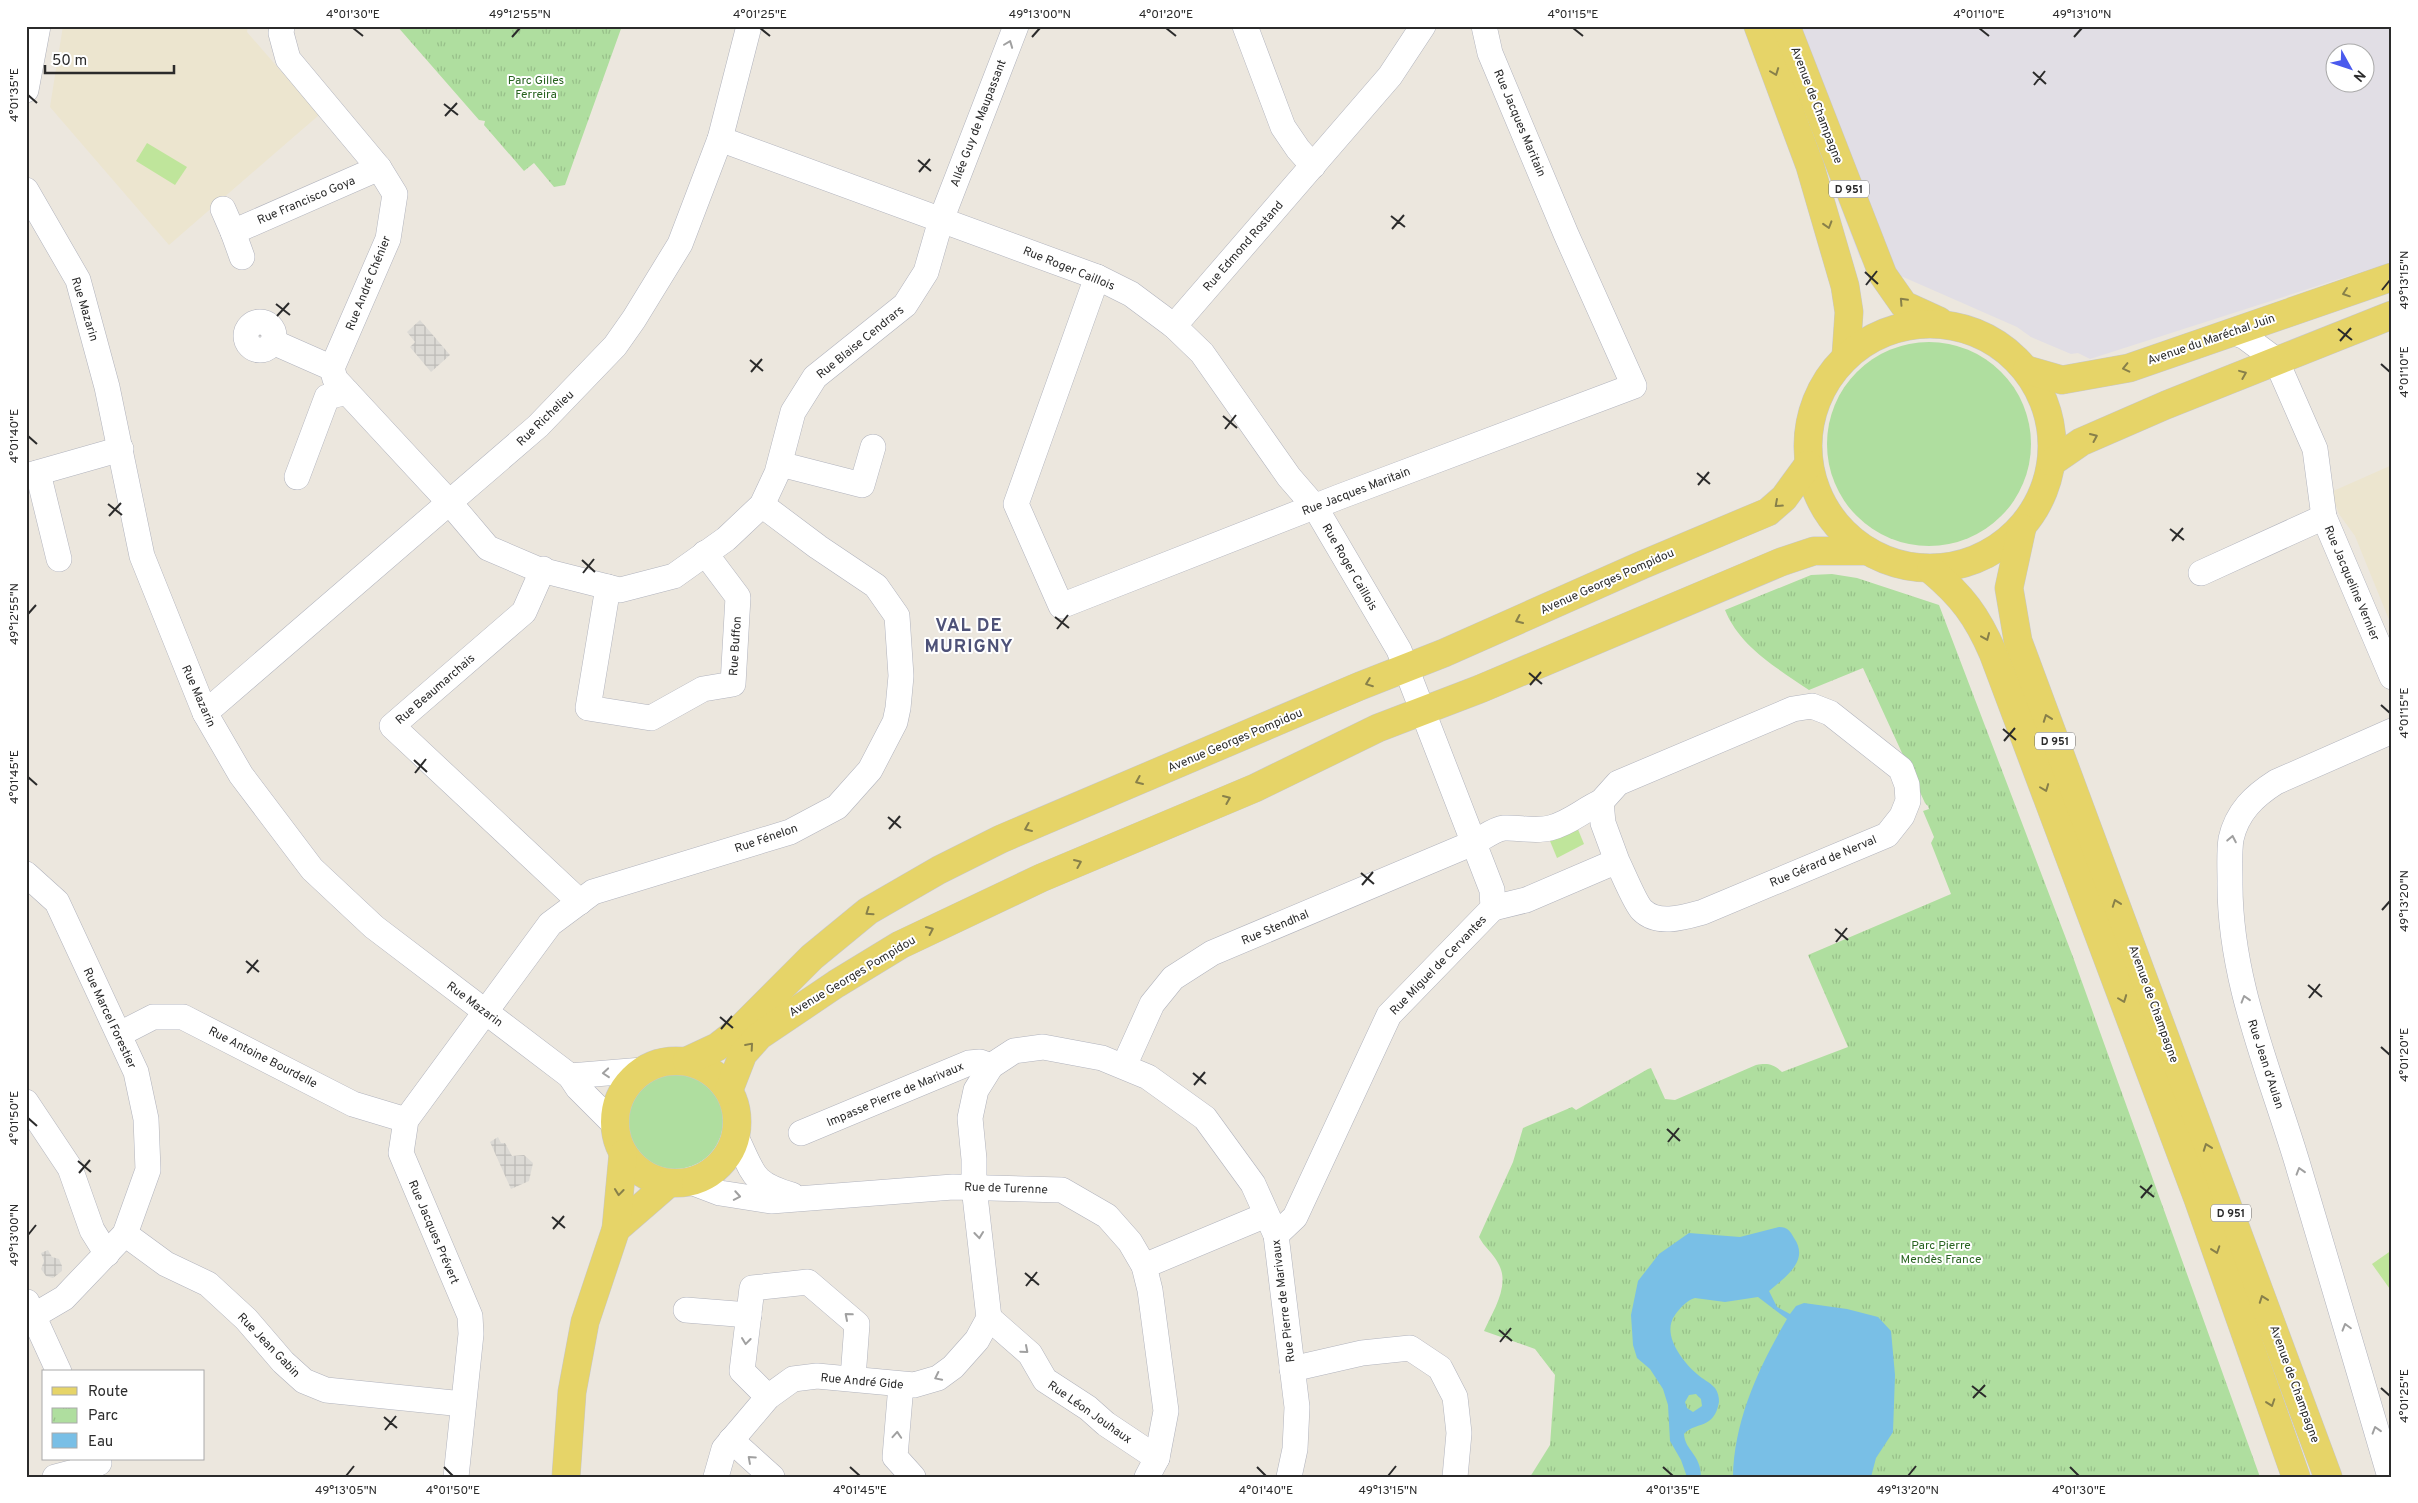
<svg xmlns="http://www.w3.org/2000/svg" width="2418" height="1503" viewBox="0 0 2418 1503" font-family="Overpass,sans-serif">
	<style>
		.industrial { fill: #e1dee5; fill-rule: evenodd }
		.education { fill: #ece5cf }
		.grass { fill: #afde9f }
		.park { fill: url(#park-tufts) }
		.pitch { fill: #bfe59b }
		.plaza { fill: url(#plaza-grid) }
		.water { fill: #79bfe6; fill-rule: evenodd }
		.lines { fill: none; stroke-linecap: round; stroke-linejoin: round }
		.minor-casing { stroke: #b1b3bd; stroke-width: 26 }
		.major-casing { stroke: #c8c8c8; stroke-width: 29 }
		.minor { stroke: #fff; stroke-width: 25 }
		.major { stroke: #e6d468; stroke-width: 28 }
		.oneway { stroke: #a0a0a0 }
		.oneway2 { stroke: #88804a }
		.ticks { fill: none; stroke: #2b2b2b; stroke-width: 2 }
		.labels { text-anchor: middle; stroke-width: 4; stroke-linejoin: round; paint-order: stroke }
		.shield { fill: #fff; stroke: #6b6b6b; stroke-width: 1 }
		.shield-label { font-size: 11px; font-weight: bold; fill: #2b2b2b }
		.park-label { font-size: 12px; fill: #286320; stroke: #fff }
		.street-label { font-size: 12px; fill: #2b2b2b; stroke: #fff }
		.district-label { font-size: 18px; font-weight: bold; letter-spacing: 1px; fill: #4e5278; stroke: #fff }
		.neatline { fill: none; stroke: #2b2b2b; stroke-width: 2 }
		.ticks-label { font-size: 12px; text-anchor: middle; fill: #2b2b2b }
	</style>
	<defs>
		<pattern id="park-tufts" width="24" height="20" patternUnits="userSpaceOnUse" patternTransform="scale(1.25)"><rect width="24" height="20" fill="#afde9f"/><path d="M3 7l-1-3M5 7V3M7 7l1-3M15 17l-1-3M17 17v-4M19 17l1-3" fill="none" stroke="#97bf89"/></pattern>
		<pattern id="plaza-grid" width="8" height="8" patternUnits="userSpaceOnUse" patternTransform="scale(1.25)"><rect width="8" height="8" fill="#dcdad5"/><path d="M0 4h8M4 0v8" fill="none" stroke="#bdbbb7"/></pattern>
	</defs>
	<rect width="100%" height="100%" fill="#ece7de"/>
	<path class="industrial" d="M1772,26H2392V262L2090,359L2078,353L2071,354L2031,337L2017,327L1860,258ZM2336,52H2366V82H2336Z"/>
	<g class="education">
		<path d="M63,26H248L247,32L319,115L169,245L50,107L58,56L56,53L59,51Z"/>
		<path d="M2392,465V627L2355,536L2339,514L2331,492Z"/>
	</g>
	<g class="grass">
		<circle cx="1929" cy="444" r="102"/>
		<circle cx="675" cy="1121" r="48"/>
	</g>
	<g class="park">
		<path d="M397,26H622L565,185L554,187L534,163L524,171L484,125L485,121L479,120Z"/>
		<path d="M1832,574L1857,578L1939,605L2073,957L2260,1477H1530L1550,1445L1555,1375L1535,1349L1484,1331C1493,1311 1511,1285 1498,1263C1493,1253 1484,1247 1479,1237L1513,1162L1523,1128L1572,1107L1576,1110L1648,1069L1651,1068L1665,1099L1675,1100L1756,1065C1768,1063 1773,1064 1782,1072L1848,1047L1808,955L1951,894L1931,843L1934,837L1923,811L1929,809L1928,806L1925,803L1863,668L1809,690C1777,668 1740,647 1725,610L1811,575Z"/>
	</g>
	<g class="pitch">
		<path d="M147,143L187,167L175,185L136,161Z"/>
		<path d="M1577,827L1584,844L1557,858L1550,841Z"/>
		<path d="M2392,1250V1292L2372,1264Z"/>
	</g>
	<g class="plaza">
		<circle cx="259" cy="335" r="21"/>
		<path d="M420,320L450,355L431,372L410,347L415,342L407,332Z"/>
		<path d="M498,1137L501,1143H505L512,1156L524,1155L533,1163L529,1181L511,1189L490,1142Z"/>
		<path d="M48,1250L52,1257L59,1259L62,1266V1271L53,1278L46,1276L41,1269L44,1261L41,1253Z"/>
	</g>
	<path class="water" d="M1779,1227C1788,1227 1790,1231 1794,1238C1810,1261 1785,1277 1769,1291L1777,1307L1790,1314L1796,1306L1804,1303L1847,1309L1878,1317L1891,1331L1895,1375L1893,1432L1876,1458L1871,1477H1733C1734,1420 1759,1367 1787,1319L1758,1297L1725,1302L1695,1298C1687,1300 1680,1308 1675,1315C1661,1334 1682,1361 1697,1374C1702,1379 1710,1382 1715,1388C1718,1392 1719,1397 1719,1402C1714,1430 1696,1421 1684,1434C1685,1451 1701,1454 1701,1477H1687L1681,1460L1670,1441L1668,1405L1663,1389L1650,1369L1637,1358L1633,1345L1631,1315L1638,1281L1659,1254L1689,1233L1740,1237ZM1696,1394L1701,1399L1702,1406L1693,1412L1687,1408L1685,1402L1689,1395Z"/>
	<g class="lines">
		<g class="minor-casing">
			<g id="minor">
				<path d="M282,26L281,33L288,59L379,168L395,194L388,239L332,368L335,379L449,502L488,548L537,569L620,590L674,576L726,539L762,505L777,473L793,412L815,377L905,305L926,272L941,220L1016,26"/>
				<path d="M1245,26L1283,127L1298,149L1313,166"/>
				<path d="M26,90L38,26"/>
				<path d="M720,139L1097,277L1131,294L1174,326L1202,353L1289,477L1315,507L1399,650L1492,890L1493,908L1389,1015L1295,1217L1276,1235"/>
				<path d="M26,190L78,280L107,387L142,556L205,713L241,775L312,869L374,927L570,1076L578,1088L614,1124"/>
				<path d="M223,209L233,232"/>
				<path d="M242,257L233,232L379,168"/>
				<path d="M1097,277L1016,504L1061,606L1339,497L1634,386L1566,234L1490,53L1484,26"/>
				<circle cx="260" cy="336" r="14"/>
				<path d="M1174,326L1390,76L1423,26"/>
				<path d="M2233,332L2245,337L2276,360L2315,449L2324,517L2392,677"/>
				<path d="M273,342L332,368"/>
				<path d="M780,464L862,485L873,447"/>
				<path d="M38,473L59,559"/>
				<path d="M26,476L121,449"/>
				<path d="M297,477L327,397L347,392"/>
				<path d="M543,569L524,612L392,726L580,902"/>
				<path d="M2201,573L2324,517"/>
				<path d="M608,587L588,708L651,718L703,689L733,684L738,597L705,553"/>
				<path d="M205,713L538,426L615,346L634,319L680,244L720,139L749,26"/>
				<path d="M26,874L57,902L136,1072L146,1119L148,1170L125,1234L64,1298L35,1315"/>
				<path d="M1493,908L1526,900L1617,861L1603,823L1601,802L1618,783L1793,709L1812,706L1830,713L1901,769L1907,785L1908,801L1902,816L1887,835L1703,912C1685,917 1658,926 1642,910C1635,903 1623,873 1617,861"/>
				<path d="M120,1034L153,1017H183L353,1104L406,1120"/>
				<path d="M1124,1066L1152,1004L1173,978L1212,953L1473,843C1482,839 1494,829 1504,828C1519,827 1534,832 1550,828C1570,823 1583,810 1601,802"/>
				<path d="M570,1076L643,1070"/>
				<path d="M26,1102L70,1168L92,1230L107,1254"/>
				<path d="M801,1133L969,1063L980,1062L991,1066"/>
				<path d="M736,1137C754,1174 751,1183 792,1195"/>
				<path d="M691,1182L720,1193L771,1201L953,1187L1062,1190L1107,1216L1130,1242L1144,1266L1150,1290L1166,1411L1157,1458L1147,1477"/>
				<path d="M125,1234L166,1264L208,1284L246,1319L283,1362L304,1381L326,1390L463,1404"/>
				<path d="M1144,1266L1266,1215"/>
				<path d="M27,1302L59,1372"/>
				<path d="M686,1310L749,1315"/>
				<path d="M989,1318L1030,1354L1045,1380L1088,1408L1106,1424L1157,1458"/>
				<path d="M1292,1369L1362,1353L1410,1348L1440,1368L1455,1397L1459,1433L1455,1477"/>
				<path d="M901,1385L895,1457L913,1477"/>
				<path d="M768,1397L742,1371L752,1288L808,1282L857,1324L853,1378"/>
				<path d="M731,1440L772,1477"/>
				<path d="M55,1477L74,1472L99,1463"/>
				<path d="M456,1477L471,1334L470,1316L401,1153L406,1120L550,924L593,892L790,832L837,807L870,770L895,722L898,708L901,676L897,616L876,586L818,547L762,505"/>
				<path d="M716,1477L724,1449L768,1397L793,1379L817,1376L914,1385L938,1378L953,1367L977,1340L989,1318L974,1187V1159L970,1118L976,1090L991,1066L1014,1051L1043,1047L1102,1058L1148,1077L1205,1118L1253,1184L1276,1235L1297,1407L1295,1449L1289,1477"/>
				<path d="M2390,1477C2359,1372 2329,1267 2297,1162C2269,1069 2229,979 2230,881C2230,867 2229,852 2231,839C2237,812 2254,796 2276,782L2392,731"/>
			</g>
		</g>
		<g class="major-casing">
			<g id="major">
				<path d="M1758,26L1810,166L1845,286L1849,312L1846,356"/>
				<path d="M1786,26L1883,275L1904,305L1939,321"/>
				<circle cx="1930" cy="446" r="122"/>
				<path d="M2027,370L2062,380L2129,368L2392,277"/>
				<path d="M2052,462L2081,442L2166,405L2392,315"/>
				<path d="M2022,528L2009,588L2018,641L2328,1477"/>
				<path d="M1931,570C1962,596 1977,616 1993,653L2198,1199L2296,1477"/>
				<circle cx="676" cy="1122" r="61"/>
				<path d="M687,1061L717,1047L739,1030L812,957L868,911L939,870L1001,839L1360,686L1444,653L1642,565L1768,512L1784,498L1808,465"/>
				<path d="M729,1090L743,1054L759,1036L836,984L900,945L1041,878L1255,788L1378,728L1480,689L1781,562L1814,551H1865"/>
				<path d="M616,1229L669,1183"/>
				<path d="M566,1477L572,1392L585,1322L616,1229L623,1154"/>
			</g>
		</g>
		<use href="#minor" class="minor"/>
		<use href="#major" class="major"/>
	</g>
	<defs><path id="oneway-chevron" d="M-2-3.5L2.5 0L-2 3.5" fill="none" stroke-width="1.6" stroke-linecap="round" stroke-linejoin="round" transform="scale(1.25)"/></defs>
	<g class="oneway">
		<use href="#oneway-chevron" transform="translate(1009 44) rotate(-69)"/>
		<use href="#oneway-chevron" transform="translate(2232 839) rotate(-79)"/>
		<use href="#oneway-chevron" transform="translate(2245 999) rotate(-107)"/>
		<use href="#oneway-chevron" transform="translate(606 1073) rotate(175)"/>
		<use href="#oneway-chevron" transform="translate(2300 1171) rotate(-107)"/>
		<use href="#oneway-chevron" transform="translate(737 1196) rotate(10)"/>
		<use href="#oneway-chevron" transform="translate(979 1235) rotate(84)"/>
		<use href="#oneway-chevron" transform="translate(848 1316) rotate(-139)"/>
		<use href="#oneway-chevron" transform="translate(2346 1327) rotate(-106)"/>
		<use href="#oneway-chevron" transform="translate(746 1341) rotate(97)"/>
		<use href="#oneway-chevron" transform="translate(1025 1350) rotate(41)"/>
		<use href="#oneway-chevron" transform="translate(938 1377) rotate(154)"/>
		<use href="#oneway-chevron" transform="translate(2376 1430) rotate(-107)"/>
		<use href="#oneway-chevron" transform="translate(897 1435) rotate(-86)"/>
		<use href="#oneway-chevron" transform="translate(751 1459) rotate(-138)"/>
	</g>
	<g class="oneway2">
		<use href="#oneway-chevron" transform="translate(1775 72) rotate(69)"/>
		<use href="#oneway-chevron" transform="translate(1828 225) rotate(73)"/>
		<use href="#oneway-chevron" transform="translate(2346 293) rotate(161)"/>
		<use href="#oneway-chevron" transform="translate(1903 301) rotate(-133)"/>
		<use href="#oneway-chevron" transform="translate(2126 368) rotate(167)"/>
		<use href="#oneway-chevron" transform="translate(2243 374) rotate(-22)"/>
		<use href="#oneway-chevron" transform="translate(2094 437) rotate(-24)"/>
		<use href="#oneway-chevron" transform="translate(1778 504) rotate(138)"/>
		<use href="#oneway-chevron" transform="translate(1519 620) rotate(156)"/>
		<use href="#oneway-chevron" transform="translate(1986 637) rotate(67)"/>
		<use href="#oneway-chevron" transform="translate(1369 683) rotate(159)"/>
		<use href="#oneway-chevron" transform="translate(2047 718) rotate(-110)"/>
		<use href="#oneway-chevron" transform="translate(1139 781) rotate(157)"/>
		<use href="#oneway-chevron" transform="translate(2045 788) rotate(69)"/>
		<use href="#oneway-chevron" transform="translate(1227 799) rotate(-23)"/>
		<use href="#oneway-chevron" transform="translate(1028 828) rotate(157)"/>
		<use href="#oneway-chevron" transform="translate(1078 863) rotate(-23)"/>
		<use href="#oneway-chevron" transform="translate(2116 903) rotate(-110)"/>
		<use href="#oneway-chevron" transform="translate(869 912) rotate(145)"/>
		<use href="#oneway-chevron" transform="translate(930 930) rotate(-25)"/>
		<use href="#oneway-chevron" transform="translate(2123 999) rotate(69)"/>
		<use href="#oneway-chevron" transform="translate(750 1046) rotate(-49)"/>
		<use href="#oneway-chevron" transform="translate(2207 1147) rotate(-110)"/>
		<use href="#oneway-chevron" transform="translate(619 1192) rotate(96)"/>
		<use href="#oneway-chevron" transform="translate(2216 1250) rotate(71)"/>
		<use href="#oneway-chevron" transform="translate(2263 1299) rotate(-110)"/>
		<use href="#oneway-chevron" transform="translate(2271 1403) rotate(71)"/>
	</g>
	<path class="ticks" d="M353,28L363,36M760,28L770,36M1166,28L1176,36M1573,28L1583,36M1979,28L1989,36M512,37L520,28M1032,37L1040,28M2074,37L2082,28M2033,72L2046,84M2034,85L2045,71M28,95L37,103M444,104L458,115M445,116L457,103M918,160L931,171M919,172L930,159M1391,216L1405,227M1392,229L1404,215M1865,272L1878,284M1866,285L1877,271M2382,290L2390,280M276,304L290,315M277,316L289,303M2338,329L2352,340M2340,341L2351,328M750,360L763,371M2381,364L2390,372M751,372L762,359M1223,416L1237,428M1225,429L1236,415M28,436L37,444M1697,473L1710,484M1698,485L1709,472M108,504L122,515M109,516L121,503M2170,529L2184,540M2172,541L2183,528M582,560L595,572M583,573L594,559M28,614L36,605M1055,617L1069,628M1057,629L1068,615M1529,673L1542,684M1530,685L1541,672M2381,705L2390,713M2003,729L2016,740M2004,741L2015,728M414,760L427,772M415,773L426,759M28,777L37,785M888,817L901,828M889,829L900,816M1361,873L1374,884M1362,885L1373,872M2382,910L2390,901M1835,929L1848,940M1836,942L1847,928M246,961L259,972M247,973L258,960M2308,985L2322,997M2309,998L2320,984M720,1017L733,1028M721,1029L732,1016M2381,1047L2390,1055M1193,1073L1206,1084M1194,1085L1205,1072M28,1118L37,1126M1667,1129L1680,1141M1668,1142L1679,1128M78,1161L91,1172M79,1173L90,1160M2140,1186L2154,1197M2141,1198L2152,1185M552,1217L565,1228M553,1229L564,1216M28,1235L36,1225M1025,1273L1039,1285M1026,1286L1037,1272M1499,1330L1512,1341M1500,1342L1511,1328M1972,1386L1986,1397M2381,1388L2390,1396M1973,1398L1985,1385M384,1417L397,1428M385,1430L396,1416M444,1467L453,1476M850,1467L860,1476M1257,1467L1266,1476M1663,1467L1673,1476M2070,1467L2079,1476M346,1476L354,1466M1388,1476L1396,1466M1908,1476L1916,1466"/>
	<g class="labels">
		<g class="shield">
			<rect x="1829" y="180.5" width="40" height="17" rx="4"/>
			<rect x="2035" y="732.5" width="40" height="17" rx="4"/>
			<rect x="2211" y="1204.5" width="40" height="17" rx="4"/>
		</g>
		<g class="shield-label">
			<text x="1849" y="193">D 951</text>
			<text x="2055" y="745">D 951</text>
			<text x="2231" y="1217">D 951</text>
		</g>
		<g class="park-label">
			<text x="536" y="84">Parc Gilles<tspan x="536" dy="14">Ferreira</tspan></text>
			<text x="1941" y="1249">Parc Pierre<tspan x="1941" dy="14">Mendès France</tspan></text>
		</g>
		<g class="street-label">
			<text transform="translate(1817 105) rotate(69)" y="4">Avenue de Champagne</text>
			<text transform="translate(978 123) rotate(-69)" y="4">Allée Guy de Maupassant</text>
			<text transform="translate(1520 123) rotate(67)" y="4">Rue Jacques Maritain</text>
			<text transform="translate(306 200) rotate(-23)" y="4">Rue Francisco Goya</text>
			<text transform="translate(1243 246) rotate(-49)" y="4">Rue Edmond Rostand</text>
			<text transform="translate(1069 268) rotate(22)" y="4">Rue Roger Caillois</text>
			<text transform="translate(368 283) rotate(-68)" y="4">Rue André Chénier</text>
			<text transform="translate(85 309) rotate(73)" y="4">Rue Mazarin</text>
			<text transform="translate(2211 339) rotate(-19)" y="4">Avenue du Maréchal Juin</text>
			<text transform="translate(860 342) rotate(-39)" y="4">Rue Blaise Cendrars</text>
			<text transform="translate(545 418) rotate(-44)" y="4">Rue Richelieu</text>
			<text transform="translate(1356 491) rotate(-21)" y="4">Rue Jacques Maritain</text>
			<text transform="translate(1350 567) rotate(60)" y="4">Rue Roger Caillois</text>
			<text transform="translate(1607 581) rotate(-24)" y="4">Avenue Georges Pompidou</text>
			<text transform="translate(2352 583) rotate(67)" y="4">Rue Jacqueline Vernier</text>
			<text transform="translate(735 646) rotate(-86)" y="4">Rue Buffon</text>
			<text transform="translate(435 689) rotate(-41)" y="4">Rue Beaumarchais</text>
			<text transform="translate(199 696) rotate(66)" y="4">Rue Mazarin</text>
			<text transform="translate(1235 740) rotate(-23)" y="4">Avenue Georges Pompidou</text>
			<text transform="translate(766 838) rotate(-19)" y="4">Rue Fénelon</text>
			<text transform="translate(1823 861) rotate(-23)" y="4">Rue Gérard de Nerval</text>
			<text transform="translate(1275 927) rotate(-23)" y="4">Rue Stendhal</text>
			<text transform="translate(1438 965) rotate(-46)" y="4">Rue Miguel de Cervantes</text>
			<text transform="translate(852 976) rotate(-31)" y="4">Avenue Georges Pompidou</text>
			<text transform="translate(475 1004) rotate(37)" y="4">Rue Mazarin</text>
			<text transform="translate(2154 1004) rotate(70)" y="4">Avenue de Champagne</text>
			<text transform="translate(110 1018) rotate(65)" y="4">Rue Marcel Forestier</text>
			<text transform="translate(263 1057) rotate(27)" y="4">Rue Antoine Bourdelle</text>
			<text transform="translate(2266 1064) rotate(72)" y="4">Rue Jean d'Aulan</text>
			<text transform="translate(895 1094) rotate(-23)" y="4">Impasse Pierre de Marivaux</text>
			<text transform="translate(1006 1188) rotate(2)" y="4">Rue de Turenne</text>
			<text transform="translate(434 1232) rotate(67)" y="4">Rue Jacques Prévert</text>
			<text transform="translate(1283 1301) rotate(-97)" y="4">Rue Pierre de Marivaux</text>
			<text transform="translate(269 1345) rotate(46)" y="4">Rue Jean Gabin</text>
			<text transform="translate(862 1381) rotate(5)" y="4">Rue André Gide</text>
			<text transform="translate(2295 1384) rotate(70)" y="4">Avenue de Champagne</text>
			<text transform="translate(1090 1412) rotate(35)" y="4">Rue Léon Jouhaux</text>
		</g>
		<g class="district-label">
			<text x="969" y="631">VAL DE<tspan x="969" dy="21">MURIGNY</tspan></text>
		</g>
	</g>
	<rect width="2418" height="1503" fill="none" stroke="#ffffff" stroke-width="55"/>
	<rect x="42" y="1370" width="162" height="90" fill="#ffffff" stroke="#aaaaaa"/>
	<rect x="52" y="1387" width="25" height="8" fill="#e6d468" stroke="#aaaaaa"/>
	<text x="88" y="1396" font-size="15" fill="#2b2b2b">Route</text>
	<rect x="52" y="1408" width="25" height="15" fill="url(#park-tufts)" stroke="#aaaaaa"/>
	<text x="88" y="1420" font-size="15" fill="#2b2b2b">Parc</text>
	<rect x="52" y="1433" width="25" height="15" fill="#79bfe6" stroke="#aaaaaa"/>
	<text x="88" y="1446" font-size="15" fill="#2b2b2b">Eau</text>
	<g transform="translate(2350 68) rotate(130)"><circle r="24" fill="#ffffff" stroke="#aaaaaa"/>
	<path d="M0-4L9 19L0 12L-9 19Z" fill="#4a5aed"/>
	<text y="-8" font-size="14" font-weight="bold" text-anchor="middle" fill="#2b2b2b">N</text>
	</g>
	<path d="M45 65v8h129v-8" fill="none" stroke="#2b2b2b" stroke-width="2.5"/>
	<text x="52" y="65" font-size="15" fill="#2b2b2b" stroke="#ffffff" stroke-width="4" paint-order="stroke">50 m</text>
	<rect x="28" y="28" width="2362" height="1448" class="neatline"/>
	<g class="ticks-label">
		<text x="353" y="18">4°01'30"E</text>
		<text x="520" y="18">49°12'55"N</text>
		<text x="760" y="18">4°01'25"E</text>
		<text x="1040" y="18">49°13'00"N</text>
		<text x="1166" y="18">4°01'20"E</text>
		<text x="1573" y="18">4°01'15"E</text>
		<text x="1979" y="18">4°01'10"E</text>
		<text x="2082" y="18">49°13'10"N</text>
		<text transform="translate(14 95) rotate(-90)" y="4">4°01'35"E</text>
		<text transform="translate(2404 280) rotate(-90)" y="4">49°13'15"N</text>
		<text transform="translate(2404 372) rotate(-90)" y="4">4°01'10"E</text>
		<text transform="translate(14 436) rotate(-90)" y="4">4°01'40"E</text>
		<text transform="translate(14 614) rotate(-90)" y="4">49°12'55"N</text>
		<text transform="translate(2404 713) rotate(-90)" y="4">4°01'15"E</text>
		<text transform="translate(14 777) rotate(-90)" y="4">4°01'45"E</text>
		<text transform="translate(2404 901) rotate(-90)" y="4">49°13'20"N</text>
		<text transform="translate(2404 1055) rotate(-90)" y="4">4°01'20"E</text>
		<text transform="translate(14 1118) rotate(-90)" y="4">4°01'50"E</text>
		<text transform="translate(14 1235) rotate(-90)" y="4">49°13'00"N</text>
		<text transform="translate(2404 1396) rotate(-90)" y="4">4°01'25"E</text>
		<text x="346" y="1494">49°13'05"N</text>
		<text x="453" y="1494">4°01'50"E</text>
		<text x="860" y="1494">4°01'45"E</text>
		<text x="1266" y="1494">4°01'40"E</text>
		<text x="1388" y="1494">49°13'15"N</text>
		<text x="1673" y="1494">4°01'35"E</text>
		<text x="1908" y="1494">49°13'20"N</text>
		<text x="2079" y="1494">4°01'30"E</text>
	</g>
</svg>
